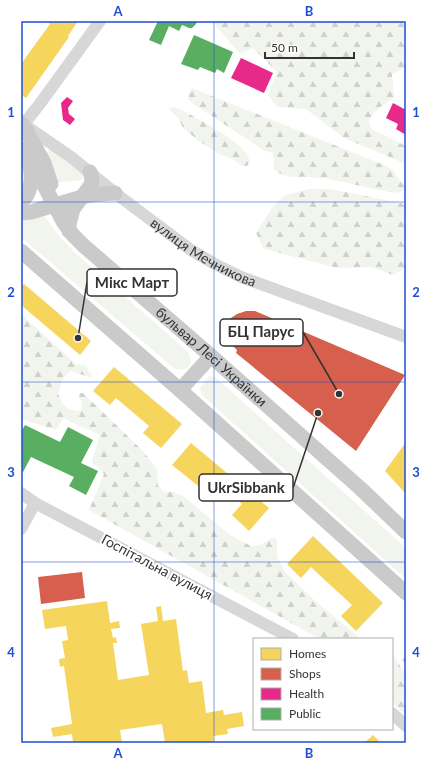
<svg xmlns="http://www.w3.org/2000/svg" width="427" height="764" viewBox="0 0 427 764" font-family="Lato,sans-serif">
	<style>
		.green { fill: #f1f5ed }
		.forest { fill: url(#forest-firs) }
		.homes { fill: #f6d55c }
		.shops { fill: #d6604d }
		.health { fill: #e7298a }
		.public { fill: #5aae61 }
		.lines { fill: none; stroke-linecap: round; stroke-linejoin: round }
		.minor { stroke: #d7d7d7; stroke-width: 12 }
		.major { stroke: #cacaca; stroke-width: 15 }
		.grid { fill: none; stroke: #1d4ed8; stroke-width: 1; stroke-opacity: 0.55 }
		.labels { text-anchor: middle; stroke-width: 4; stroke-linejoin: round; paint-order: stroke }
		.street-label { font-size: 14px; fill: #333; stroke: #fff }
		.leader { fill: none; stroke: #333; stroke-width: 1.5 }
		.callout-dot { fill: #333; stroke: #fff; stroke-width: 1.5 }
		.callout { fill: #fff; stroke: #333; stroke-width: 1.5 }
		.callout-label { font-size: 15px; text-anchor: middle; font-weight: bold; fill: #333 }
		.neatline { fill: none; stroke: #1d4ed8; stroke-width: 1.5 }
		.grid-label { font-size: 13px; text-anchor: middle; font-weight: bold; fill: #1d4ed8 }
	</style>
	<defs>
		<pattern id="forest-firs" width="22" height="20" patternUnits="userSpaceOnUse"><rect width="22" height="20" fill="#f1f5ed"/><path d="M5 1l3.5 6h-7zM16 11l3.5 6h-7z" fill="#cfd2cc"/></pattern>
	</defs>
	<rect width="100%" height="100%" fill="#fff"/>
	<g class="green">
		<path d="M50,149L82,173L83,175L82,180L56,183L45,155Z"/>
		<path d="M43,214L58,235L74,252L188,352C194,364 189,372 175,369L21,237V221Z"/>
		<path d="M209,376L215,377L406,548V579L201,394L200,388Z"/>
	</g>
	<g class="forest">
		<path d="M215,21H406V67L392,74L394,97L374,112L369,121L371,129L406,146V164L344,138L306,109L277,107L268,95L277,72L253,48L240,54L215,25Z"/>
		<path d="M192,88L384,165L393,170L399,180L406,188L399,193C369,190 342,179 312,177C298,176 285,180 274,169L273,153L265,151L192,103L188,98L190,91Z"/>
		<path d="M174,107C188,112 239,141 246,153C248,156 249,159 250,162L247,166H242L233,159L219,154L199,141L183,128L179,119L168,108Z"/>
		<path d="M309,189H330L406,204V267L401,271L393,275L371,267L338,268L264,249L256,233L274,205L286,195Z"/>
		<path d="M21,314L76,364L86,366L93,378L70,371L62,380L58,394C64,407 66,410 81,411L82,404L79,396V393H83L142,450L157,469L158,486L164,492H173L183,496L230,535L251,546L261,545L271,538H275L277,542V557L285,572L313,599L361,639H320L89,510L104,474L92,461L100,435L63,418L56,430L24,420L21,425Z"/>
		<path d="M392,653L406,675V716L392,702Z"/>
	</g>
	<g class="homes">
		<path d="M46,21H78L68,36L69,37L26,98L21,95V64L50,24Z"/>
		<path d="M24,284L91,341L80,355L21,305V287Z"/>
		<path d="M114,367L182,424L161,448L143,433L149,426L116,398L110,405L93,391Z"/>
		<path d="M406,442V494L385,471Z"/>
		<path d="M191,443L269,508L249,531L232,515L242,504L212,476L202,489L172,465Z"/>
		<path d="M313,536L383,603L356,631L341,616L352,605L314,570L311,567L301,578L287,564Z"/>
		<path d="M107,601L110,623L119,621L120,628L111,629L113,638L116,637L117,643H113L118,680L149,675L141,624L158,621L156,607L161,606L163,621L176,619L183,671L187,670L189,683L202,681L206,713L223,710L224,715L242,712L244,726L227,729L228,734L213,736L214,743H165L162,724L120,730L122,743H111L110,742L73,743L72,734L53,737L51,728L72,724L64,666L60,667L59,659L65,658L62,641L68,640L66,626L45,629L42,610Z"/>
		<path d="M406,656V664L402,660Z"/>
		<path d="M373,735L381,743H364Z"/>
	</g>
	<g class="shops">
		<path d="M246,311H255L405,375L356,451L236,353L237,350L231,344L226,334L227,326L231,318L237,314Z"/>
		<path d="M82,572L85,598L41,604L38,577Z"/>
	</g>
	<g class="health">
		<path d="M241,58L273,73L264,93L231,78Z"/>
		<path d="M67,97L73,101L68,108L69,114L75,119L70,125L63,120L61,103Z"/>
		<path d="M393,103L406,110V135L396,129L398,124L386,118Z"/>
	</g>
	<g class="public">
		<path d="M158,21H197L196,24L192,28H189L182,25L179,31L169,26L161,45L149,40Z"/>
		<path d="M194,35L233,52L224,73L217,69L215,73L200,67L198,70L181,64Z"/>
		<path d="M25,425L60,442L68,427L93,440L81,463L98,471L86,495L69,486L74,477L31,457L23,472L21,471V432Z"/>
	</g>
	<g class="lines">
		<g class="minor">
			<path id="s1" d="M23,124L71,157L115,193L191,250L213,263L241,277L406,337"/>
			<path d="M23,125L39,105L100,21"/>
			<path d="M21,493L35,503L293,639"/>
			<path d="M21,529L35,503"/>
			<path d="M392,713L406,726"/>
		</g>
		<g class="major">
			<path d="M21,123L23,125L44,163L51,184"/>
			<path id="s2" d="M21,149L37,172L64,223L73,235L84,246L211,356L360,488L406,532"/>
			<path d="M21,202C32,193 33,176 29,163"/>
			<path d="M21,213L31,212L89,195L115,193"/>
			<path d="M69,231V224L73,209L91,185L92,179L90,172"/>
			<path d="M21,251L180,390L406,593"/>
			<path d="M180,390L211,356"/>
		</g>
	</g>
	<path class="grid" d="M214,21V743M21,202H406M21,382H406M21,562H406"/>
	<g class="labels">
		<g class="street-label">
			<text dy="5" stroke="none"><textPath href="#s1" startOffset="222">вулиця Мечникова</textPath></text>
			<text dy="5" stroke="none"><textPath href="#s2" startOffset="285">бульвар Лесі Українки</textPath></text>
			<text transform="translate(157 567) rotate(28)" y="5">Госпітальна вулиця</text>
		</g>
	</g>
	<path class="leader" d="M78 338L87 282M339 394L303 332M318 413L293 488"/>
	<g class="callout-dot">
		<circle cx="78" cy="338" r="4"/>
		<circle cx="339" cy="394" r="4"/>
		<circle cx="318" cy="413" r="4"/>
	</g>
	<g class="callout">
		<rect x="87" y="269" width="90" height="27" rx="4"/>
		<rect x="220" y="319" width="83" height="27" rx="4"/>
		<rect x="199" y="474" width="94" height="27" rx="4"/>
	</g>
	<g class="callout-label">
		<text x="132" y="288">Мікс Март</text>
		<text x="261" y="337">БЦ Парус</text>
		<text x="246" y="493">UkrSibbank</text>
	</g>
	<rect width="427" height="764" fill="none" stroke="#ffffff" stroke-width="44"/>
	<rect x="253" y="638" width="140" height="92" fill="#ffffff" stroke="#adadad"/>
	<rect x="261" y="648" width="20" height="12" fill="#f6d55c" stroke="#adadad"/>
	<text x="289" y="658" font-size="12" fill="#333333">Homes</text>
	<rect x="261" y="668" width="20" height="12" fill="#d6604d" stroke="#adadad"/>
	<text x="289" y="678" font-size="12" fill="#333333">Shops</text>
	<rect x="261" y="688" width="20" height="12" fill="#e7298a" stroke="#adadad"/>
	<text x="289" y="698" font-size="12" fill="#333333">Health</text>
	<rect x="261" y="708" width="20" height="12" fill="#5aae61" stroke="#adadad"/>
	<text x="289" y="718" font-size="12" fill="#333333">Public</text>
	<path d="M265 52v6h89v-6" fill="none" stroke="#333333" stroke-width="2"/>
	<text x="271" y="52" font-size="12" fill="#333333" stroke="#ffffff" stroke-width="3" paint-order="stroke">50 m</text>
	<rect x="22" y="22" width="383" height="720" class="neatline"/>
	<g class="grid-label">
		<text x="118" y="16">A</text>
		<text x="309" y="16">B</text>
		<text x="11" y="117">1</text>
		<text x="416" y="117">1</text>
		<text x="11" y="297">2</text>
		<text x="416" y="297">2</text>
		<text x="11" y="477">3</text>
		<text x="416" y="477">3</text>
		<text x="11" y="657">4</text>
		<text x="416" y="657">4</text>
		<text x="118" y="758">A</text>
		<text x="309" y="758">B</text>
	</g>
</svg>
